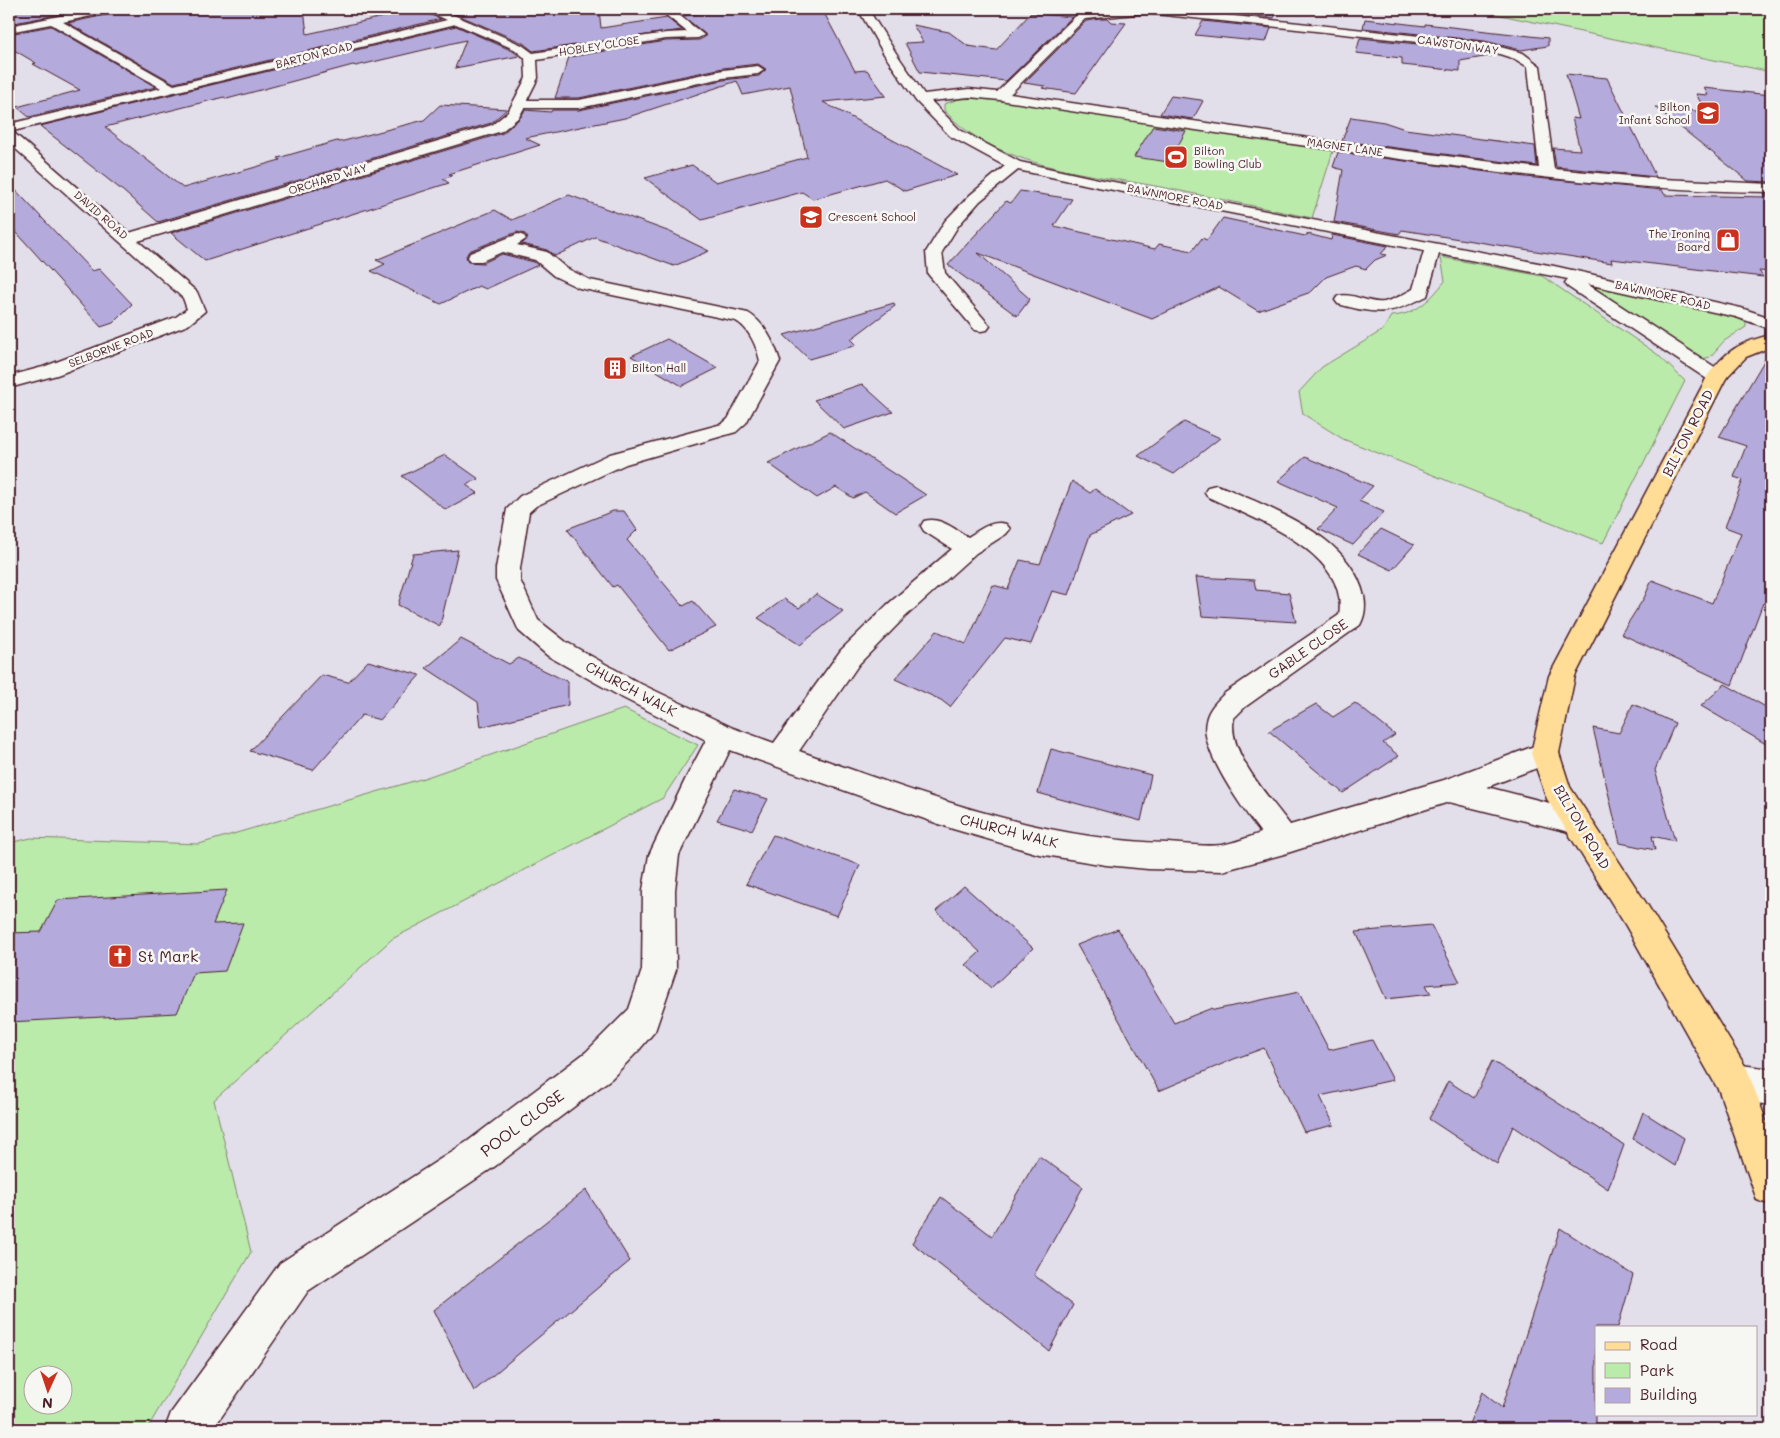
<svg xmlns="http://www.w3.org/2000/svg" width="1780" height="1438" viewBox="0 0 1780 1438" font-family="Mali,sans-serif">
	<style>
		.green { fill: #baebab; stroke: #82856b; fill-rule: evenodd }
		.building { fill: #b4aadb; stroke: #4a1f2b }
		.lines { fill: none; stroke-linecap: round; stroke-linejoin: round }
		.minor-casing { stroke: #4a1f2b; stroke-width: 3 }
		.major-casing { stroke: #4a1f2b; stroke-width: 3 }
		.minor { fill: #f6f6f2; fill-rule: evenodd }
		.major { fill: #ffdd96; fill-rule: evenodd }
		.labels { text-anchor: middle; stroke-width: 5; stroke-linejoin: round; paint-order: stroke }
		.far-street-label { font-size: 11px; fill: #4a1f2b; stroke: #f6f6f2 }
		.far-poi-label { font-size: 11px; fill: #4a1f2b; stroke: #f6f6f2; text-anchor: start }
		.street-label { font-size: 14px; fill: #4a1f2b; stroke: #f6f6f2 }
		.near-poi-label { font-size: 16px; fill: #4a1f2b; stroke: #f6f6f2; text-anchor: start }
		.near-street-label { font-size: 16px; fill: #4a1f2b; stroke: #f6f6f2 }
	</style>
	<rect width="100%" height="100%" fill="#e2dfeb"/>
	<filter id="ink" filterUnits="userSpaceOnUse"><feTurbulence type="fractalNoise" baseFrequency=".02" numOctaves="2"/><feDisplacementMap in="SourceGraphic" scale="10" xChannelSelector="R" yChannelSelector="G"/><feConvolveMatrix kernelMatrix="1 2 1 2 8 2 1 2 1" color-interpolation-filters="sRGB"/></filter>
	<g filter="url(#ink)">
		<g class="green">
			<path d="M1472,9H1771V72Z"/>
			<path d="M981,98L1005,101L1334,148L1312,218C1263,208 1215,198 1166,188C1094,174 996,169 944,110V104L959,99Z"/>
			<path d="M1441,257L1542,276L1657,354L1685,381L1603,543L1343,439L1303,414L1299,392L1322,367L1383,330L1391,316C1416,315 1431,299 1445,281Z"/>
			<path d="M1578,280L1738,318L1746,323V327L1724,341L1710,357L1702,359Z"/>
			<path d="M624,709L698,745L663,798L392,939L214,1100L251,1252L147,1429H9V843L31,838L199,844L424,778ZM32,1376H62V1406H32Z"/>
		</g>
		<g class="building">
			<path d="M9,9H87L9,24Z"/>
			<path d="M117,9H304L307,34L418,9H424L426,13L441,19L174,83L68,23L110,14Z"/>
			<path d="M444,9H599L601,28L667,18L682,30L533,51L523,43Z"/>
			<path d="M731,9H822L855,71L867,70L886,96L823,102L957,175L905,191L885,179L813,199L802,192L702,220L645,178L692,165L716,182L807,157L790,86L743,95L737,81L625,118L525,138L540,145L449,174L452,176L443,179L449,183L205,261L171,233L503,133L520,118L525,110L551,112L552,110H579L723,80L759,76L766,69L758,64L723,68L579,98H555L569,57L666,41L699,40L705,37V34L683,16Z"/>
			<path d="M1210,9H1278L1274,18L1208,11Z"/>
			<path d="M1031,13L1072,17L1006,81L920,72L905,43L923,42L913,25L949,32L968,46L996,50Z"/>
			<path d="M1100,19H1108L1111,22L1126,23L1076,93L1042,88L1045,86L1024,83L1086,21Z"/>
			<path d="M1365,19L1425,26V24L1548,38V46L1521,50L1485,41L1363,28Z"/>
			<path d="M1203,21L1271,28L1266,42L1195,35Z"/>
			<path d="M51,26L156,87L29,117L17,107L80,90L33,64L36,63L9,47V34Z"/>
			<path d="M456,26L513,51L519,56L455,68L466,40L356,66L353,65L227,99L224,97L105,127L183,188L280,160L278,158L337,141L340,142L424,120L440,105L507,109L491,123L158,222L123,191L40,126Z"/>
			<path d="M1360,38L1484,51L1496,55L1460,61V71L1402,65V58L1356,53Z"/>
			<path d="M1566,74L1607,78L1656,177L1556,167L1553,148L1580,150L1572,118L1579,119Z"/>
			<path d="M1704,88L1771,95V182L1748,181L1655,107L1706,112L1696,94L1708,95Z"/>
			<path d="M1171,96L1201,100L1203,101L1193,119L1160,114Z"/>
			<path d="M1351,117L1384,122L1405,129L1535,146L1537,166L1342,141Z"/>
			<path d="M1153,126L1186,131L1169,162L1134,157Z"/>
			<path d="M1338,152L1525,177L1662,190L1665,195L1768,197L1764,194H1771V272L1759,271L1763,277L1611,259L1612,263L1402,230L1399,234L1334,222L1343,170L1333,167Z"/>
			<path d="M9,183L92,271L99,269L132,304L113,323L101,327L9,224Z"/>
			<path d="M1020,191L1072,199L1054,226L1155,249L1159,244L1192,251L1202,238L1207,240L1223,218L1305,236L1308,234L1331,240L1332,235L1388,246L1381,254L1387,255L1375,260L1366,269L1356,266L1326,277L1311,292L1258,311L1219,287L1152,319L978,253L1030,299L1017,316L948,265L1006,201L1011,203Z"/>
			<path d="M569,195L670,232L709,251L674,266L595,237L555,256L547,250L522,244L528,238L525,234L517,232L469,251L466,256L468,262L483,263L502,254L534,262L538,265L486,289L479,286L441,304L371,271L385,264L376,260L495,210L512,220Z"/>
			<path d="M894,303L895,306L851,339L857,345L809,359L784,335Z"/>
			<path d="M667,339L718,368L682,386L631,356Z"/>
			<path d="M1771,349V606L1763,603L1732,685L1621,634L1644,598L1652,580L1712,603L1741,533L1725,527L1743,480L1734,477L1746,446L1719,437Z"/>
			<path d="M862,384L893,412L844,429L814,400Z"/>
			<path d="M1184,422L1220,438L1174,474L1138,456Z"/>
			<path d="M830,432L926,495L895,513L865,492L853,498L836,487L817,498L768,463Z"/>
			<path d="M445,455L479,479L466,485L478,493L446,510L402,476Z"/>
			<path d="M1305,457L1373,486L1359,501L1384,512L1353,545L1318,529L1338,508L1278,481Z"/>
			<path d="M1072,481L1090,493L1095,489L1131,515L1090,535L1069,595L1052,591L1031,644L1005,638L950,707L941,700L895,679L937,631L966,644L993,585L1008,589L1020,560L1040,564Z"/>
			<path d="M613,511H624L637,530L627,540L683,606L693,601L716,627L669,650L617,585L613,587L567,529Z"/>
			<path d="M1381,529L1414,545L1392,570L1358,554Z"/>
			<path d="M458,550L440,626L398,605L413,554Z"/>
			<path d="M1196,577L1254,580L1256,590L1289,593L1296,622L1202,616Z"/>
			<path d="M816,594L843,611L800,645L758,618L784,599L799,608Z"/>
			<path d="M461,639L509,664L519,658L568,682V705L481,727L478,702L426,668Z"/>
			<path d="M368,661L420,675L380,720L362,715L313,770L250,751L322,675L348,682Z"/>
			<path d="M1725,684L1771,710V747L1701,706Z"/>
			<path d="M1355,703L1395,735L1383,743L1399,756L1343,793L1269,731L1316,704L1333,717Z"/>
			<path d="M1633,704L1675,723L1655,770L1675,841L1652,836L1655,850L1620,843L1593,728L1619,733Z"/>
			<path d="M1051,749L1151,775L1141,821L1038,793Z"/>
			<path d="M734,789L768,799L752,830L717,820Z"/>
			<path d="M773,835L860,865L837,916L746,884Z"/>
			<path d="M964,886L1033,948L991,988L966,965L980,952L936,911Z"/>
			<path d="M227,890L213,924L243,923L225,971L194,973L177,1013L9,1022V933L41,932L58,900Z"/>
			<path d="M1431,925L1460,982L1426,985L1431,994L1386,999L1356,932Z"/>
			<path d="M1118,929L1174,1023L1212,1008L1214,1010L1299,992L1329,1050L1372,1040L1393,1080L1320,1096L1334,1125L1304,1132L1264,1048L1234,1059L1159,1091L1077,945Z"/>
			<path d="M1492,1061L1624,1145L1608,1189L1513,1126L1497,1164L1429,1119L1448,1081L1474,1098Z"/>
			<path d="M1643,1112L1684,1138L1675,1166L1633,1139Z"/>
			<path d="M1039,1156L1083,1187L1034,1275L1073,1305L1049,1351L912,1243L941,1197L992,1236Z"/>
			<path d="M586,1190L630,1261L474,1391L434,1310Z"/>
			<path d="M1560,1228L1633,1275L1618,1327H1596V1429H1467L1482,1392L1502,1408Z"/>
		</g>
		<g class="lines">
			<g class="minor-casing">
				<g id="minor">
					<path d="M95,9H115L110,12L63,22L174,85L447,20L427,11L426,9H440L522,45L533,53L666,33L687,32L666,15L665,13L670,10L674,11L704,35L698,38L666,39L537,60L538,78L527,100H579L723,70L758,66L764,70L758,74L723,78L579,108H524L519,117L502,131L138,241L197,292L205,311L188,325L57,375L9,388V376L43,367L176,317L187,309L183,298L9,143V124L161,88L51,24L9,32V26ZM456,24L514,49L525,58L526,78L508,112L492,125L129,233L14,133L9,132Z"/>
					<path d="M858,9H868L896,53L924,94L969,89L997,92L1083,9H1094L1092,12L1123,9H1170L1485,43L1523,53L1540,66L1554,169L1662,179L1771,184V192C1640,191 1509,174 1379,156C1252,139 1126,120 1000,100L969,97L931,101L960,130L1020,162L1098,179L1554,266L1741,308L1771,318V329L1736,317L1587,284L1724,373L1727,377L1724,381L1717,383L1710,381L1568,287L1565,283L1568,279L1439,254L1427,296C1389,315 1379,315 1338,304L1335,300L1338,296C1353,292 1368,304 1384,302C1394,300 1404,294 1413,289L1424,251L1098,187L1018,170L980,201L958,226L942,252L945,273L990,326L987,330L981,331L975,330L928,274L926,252L945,221L970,195L1005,166L950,136L916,101L884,54ZM1146,13L1484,49L1515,59L1528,67L1539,168L1336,142L1010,94L1085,19Z"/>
					<path d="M518,234L524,236L526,239L517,245L547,252L566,268L590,280L748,313C764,322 775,344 780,361L746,423L736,432L626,464L536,506L529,512L520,568V580L538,620L566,642L641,684L733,728L774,743L841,650L887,605L952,549L924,531L921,526L924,521C940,516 954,529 968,537C980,530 991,520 1006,524L1010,529L1006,534L976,553L905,617L859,664L799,751C919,793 1039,840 1168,843C1185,844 1204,847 1221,845C1234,843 1249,837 1261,833C1244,810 1199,750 1206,721C1208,709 1217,701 1225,693L1339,615C1350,552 1253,518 1208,497L1205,492L1208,487L1216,485C1230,489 1242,496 1255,501C1298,521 1352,545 1364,596C1366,606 1365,616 1360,625L1245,707L1234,718C1226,752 1271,799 1290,825L1444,780L1545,742L1555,745L1559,753L1555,761L1487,787L1577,810L1588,813L1592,822L1588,831L1577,834L1449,802L1284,854L1222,871L1148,869L1106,865L1039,854L953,829L730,750L679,855L675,890L676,970L655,1031L639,1050L612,1078L494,1167L308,1291L213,1429H165L171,1413L280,1263L468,1141L586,1052L629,1009L642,970L643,890L649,855L686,778L706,740L623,698L548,656L519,631L496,580V568L507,509L520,496L610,454L722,424L728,419L760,361C757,347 749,328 736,321L579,288L554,276L535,260L502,252L482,261H470L468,257L470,253Z"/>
					<path d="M1734,1064L1771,1069V1105L1734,1100L1721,1095L1716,1082L1721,1069Z"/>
				</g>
			</g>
			<g class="major-casing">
				<path id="major" d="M1771,335V347L1746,357L1726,378L1575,676L1559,753L1570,787L1648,906L1747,1069L1771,1134V1205L1757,1200L1719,1091L1626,926L1547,799L1531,753L1549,676L1707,377C1725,351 1740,342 1771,335Z"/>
			</g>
			<use href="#minor" class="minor"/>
			<use href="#major" class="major"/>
		</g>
	</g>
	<defs>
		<g id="school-square" transform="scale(1.25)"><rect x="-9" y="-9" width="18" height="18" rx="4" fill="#c8321e" stroke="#f6f6f2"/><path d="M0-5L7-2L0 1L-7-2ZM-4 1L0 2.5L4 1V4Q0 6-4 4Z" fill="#fff"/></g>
		<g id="stadium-square" transform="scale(1.25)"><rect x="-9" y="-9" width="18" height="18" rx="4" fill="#c8321e" stroke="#f6f6f2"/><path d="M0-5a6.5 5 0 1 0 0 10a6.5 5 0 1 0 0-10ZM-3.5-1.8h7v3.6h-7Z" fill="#fff"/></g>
		<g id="shop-square" transform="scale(1.25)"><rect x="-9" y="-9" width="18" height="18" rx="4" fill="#c8321e" stroke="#f6f6f2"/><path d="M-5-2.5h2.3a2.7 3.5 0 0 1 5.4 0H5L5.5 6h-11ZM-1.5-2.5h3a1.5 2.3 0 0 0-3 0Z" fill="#fff"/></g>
		<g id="building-square" transform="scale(1.25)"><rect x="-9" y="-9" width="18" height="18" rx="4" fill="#c8321e" stroke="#f6f6f2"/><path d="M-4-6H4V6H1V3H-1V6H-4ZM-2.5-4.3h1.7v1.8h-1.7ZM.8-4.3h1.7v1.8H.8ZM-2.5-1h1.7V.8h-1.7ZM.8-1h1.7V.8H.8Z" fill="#fff"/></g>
		<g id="church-square" transform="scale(1.25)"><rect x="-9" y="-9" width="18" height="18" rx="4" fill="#c8321e" stroke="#f6f6f2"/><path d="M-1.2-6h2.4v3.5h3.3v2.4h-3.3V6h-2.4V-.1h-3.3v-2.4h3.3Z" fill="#fff"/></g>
	</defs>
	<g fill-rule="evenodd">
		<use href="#school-square" x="1708" y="113"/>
		<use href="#stadium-square" x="1176" y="157"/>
		<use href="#school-square" x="811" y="217"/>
		<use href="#shop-square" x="1728" y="240"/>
		<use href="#building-square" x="615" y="368"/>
		<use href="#church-square" x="120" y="956"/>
	</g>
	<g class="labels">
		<g class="far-street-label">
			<text transform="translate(1458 45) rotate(8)" y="4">CAWSTON WAY</text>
			<text transform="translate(599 46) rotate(-9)" y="4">HOBLEY CLOSE</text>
			<text transform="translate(314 55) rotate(-14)" y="4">BARTON ROAD</text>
			<text transform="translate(1345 147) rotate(8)" y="4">MAGNET LANE</text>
			<text transform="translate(328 179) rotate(-17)" y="4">ORCHARD WAY</text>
			<text transform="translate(1175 197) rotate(11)" y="4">BAWNMORE ROAD</text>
			<text transform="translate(101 215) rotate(41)" y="4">DAVID ROAD</text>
			<text transform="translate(1663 295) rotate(13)" y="4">BAWNMORE ROAD</text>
			<text transform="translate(111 348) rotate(-21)" y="4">SELBORNE ROAD</text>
		</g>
		<g class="far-poi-label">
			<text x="1690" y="111" text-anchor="end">Bilton<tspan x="1690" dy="13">Infant School</tspan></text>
			<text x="1194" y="155">Bilton<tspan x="1194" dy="13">Bowling Club</tspan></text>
			<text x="828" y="221">Crescent School</text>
			<text x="1710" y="238" text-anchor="end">The Ironing<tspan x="1710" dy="13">Board</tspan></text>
			<text x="632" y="372">Bilton Hall</text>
		</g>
		<g class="street-label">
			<text transform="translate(1688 433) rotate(-63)" y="5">BILTON ROAD</text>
			<text transform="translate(1308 649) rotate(-35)" y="5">GABLE CLOSE</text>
			<text transform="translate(631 689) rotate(28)" y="5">CHURCH WALK</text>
			<text transform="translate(1582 827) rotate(59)" y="5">BILTON ROAD</text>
			<text transform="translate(1009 831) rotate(14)" y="5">CHURCH WALK</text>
		</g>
		<g class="near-poi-label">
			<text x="138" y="962">St Mark</text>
		</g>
		<g class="near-street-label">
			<text transform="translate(522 1123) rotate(-37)" y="6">POOL CLOSE</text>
		</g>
	</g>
	<rect width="1780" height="1438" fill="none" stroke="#f6f6f2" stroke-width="30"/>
	<rect x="15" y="15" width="1750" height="1408" fill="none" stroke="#4a1f2b" stroke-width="2" filter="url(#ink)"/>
	<rect x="1595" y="1326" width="162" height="90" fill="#f6f6f2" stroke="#b1a0a2"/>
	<rect x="1605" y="1342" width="25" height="8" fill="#ffdd96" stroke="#b1a0a2"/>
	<text x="1640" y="1350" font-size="15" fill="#4a1f2b">Road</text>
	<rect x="1605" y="1363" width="25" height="15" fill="#baebab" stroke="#b1a0a2"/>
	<text x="1640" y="1376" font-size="15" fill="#4a1f2b">Park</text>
	<rect x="1605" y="1388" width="25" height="15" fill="#b4aadb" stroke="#b1a0a2"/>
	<text x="1640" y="1400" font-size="15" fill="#4a1f2b">Building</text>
	<g transform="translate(48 1390) rotate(183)"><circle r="24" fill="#f6f6f2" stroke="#b1a0a2"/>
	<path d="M0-4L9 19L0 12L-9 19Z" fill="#c8321e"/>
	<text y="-8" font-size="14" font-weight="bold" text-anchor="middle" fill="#4a1f2b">N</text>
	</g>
</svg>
